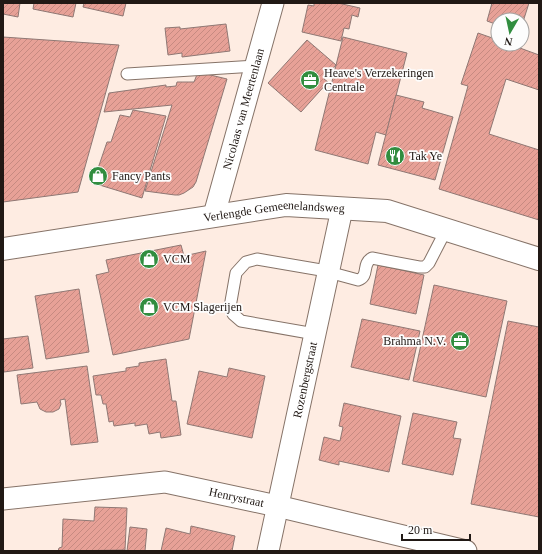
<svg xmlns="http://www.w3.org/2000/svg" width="542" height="554" viewBox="0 0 542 554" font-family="Georgia,serif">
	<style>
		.building { fill: url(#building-hatch); stroke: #8f7874 }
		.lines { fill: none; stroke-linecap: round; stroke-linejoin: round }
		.service-casing { stroke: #867368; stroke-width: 13 }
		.minor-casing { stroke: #867368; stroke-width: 23 }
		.tertiary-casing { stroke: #867368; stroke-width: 24 }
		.service { stroke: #fff; stroke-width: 11 }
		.minor { stroke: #fff; stroke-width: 21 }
		.tertiary { stroke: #fff; stroke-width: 22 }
		.labels { text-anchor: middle; stroke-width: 3.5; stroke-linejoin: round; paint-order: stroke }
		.poi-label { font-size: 12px; fill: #211915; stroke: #fdfdfd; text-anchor: start }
		.street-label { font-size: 12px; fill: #211915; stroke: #fdfdfd }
	</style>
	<defs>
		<pattern id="building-hatch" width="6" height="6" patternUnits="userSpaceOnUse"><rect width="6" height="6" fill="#e7a197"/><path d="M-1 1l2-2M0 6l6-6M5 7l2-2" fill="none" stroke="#c68a81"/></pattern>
	</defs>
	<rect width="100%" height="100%" fill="#feece2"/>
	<g class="building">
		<path d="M3,3H20L18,17L3,14Z"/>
		<path d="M34,3H76L73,17L33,9Z"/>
		<path d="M84,3H126L123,16L83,7Z"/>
		<path d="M314,3H338L360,8L358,17L352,15L349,29L344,28L341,41L302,32L308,5L314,6Z"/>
		<path d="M492,3H529L522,25V20H498V25L487,21Z"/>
		<path d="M226,24L230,51L182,57V53L168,55L165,28L180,27V29Z"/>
		<path d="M478,33L498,40V44H509L539,55V90L506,79L489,134L539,150V220L439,189L468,86L461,84Z"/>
		<path d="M3,37L119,45L78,192L3,202Z"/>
		<path d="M343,37L407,53L386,135L376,132L368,164L315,150Z"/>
		<path d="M307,40L336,65L324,79L328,82L301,112L268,83Z"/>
		<path d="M198,72L227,79L196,182L193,187L184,193L179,195H175L145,191L172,105L104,112L109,93L166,85V87L176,86L177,82H194Z"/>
		<path d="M396,95L424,102L422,108L453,117L435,180L378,165Z"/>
		<path d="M133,110L166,116L142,198L93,183L107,142H111L120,115L130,117Z"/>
		<path d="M181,245L184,256L206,251L189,339L113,355L96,275L109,272L106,260Z"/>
		<path d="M378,265L424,275L416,314L370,304Z"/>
		<path d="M434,285L507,301L486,397L413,381Z"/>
		<path d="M79,289L89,352L46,359L35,296Z"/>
		<path d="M362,319L420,331L409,380L351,367Z"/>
		<path d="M508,321L539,327V517L471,504Z"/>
		<path d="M28,336L33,368L4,372L3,363V339Z"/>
		<path d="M166,359L172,401H176L181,435L161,438L160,432L149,434L147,424L135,426V423L114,426L113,421L109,422L106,404H103L101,395H96L93,376L126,371V368L139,366V363Z"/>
		<path d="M87,366L98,442L71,445L65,399L60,400L61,404L59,409L53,412H46L40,409L37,402L21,404L17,375Z"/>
		<path d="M229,368L265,376L252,438L187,424L199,371L227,377Z"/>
		<path d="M344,403L401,416L389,472L339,461V465L319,460L324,437L340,441L343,427L339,426Z"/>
		<path d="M413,413L457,422L453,438L461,439L453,475L402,464Z"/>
		<path d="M95,507L127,508L125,550L58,551L59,548L62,547L63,519L94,521Z"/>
		<path d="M191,526L235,536L232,551H161L166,528L190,534Z"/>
		<path d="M130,527L147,529L145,551H127Z"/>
	</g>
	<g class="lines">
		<g class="service-casing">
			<g id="service">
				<path d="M127,74L256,66"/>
				<path d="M315,334L241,321L233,314L230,307L236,273L246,262L257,259L321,270L358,280C370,276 361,264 372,258L419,267H425L429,263L446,230"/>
			</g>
		</g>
		<g class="minor-casing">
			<g id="minor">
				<path id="s1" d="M214,215L273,3"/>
				<path id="s2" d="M3,499L165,482L277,506L466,551"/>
				<path id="s3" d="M268,551L342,209"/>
			</g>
		</g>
		<g class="tertiary-casing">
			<g id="tertiary">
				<path id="s4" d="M3,249L286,205L387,211L539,259"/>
			</g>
		</g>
		<use href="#service" class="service"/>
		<use href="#minor" class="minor"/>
		<use href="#tertiary" class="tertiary"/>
	</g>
	<defs>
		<g id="office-disc" transform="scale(1)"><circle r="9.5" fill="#318d3f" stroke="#fdfdfd"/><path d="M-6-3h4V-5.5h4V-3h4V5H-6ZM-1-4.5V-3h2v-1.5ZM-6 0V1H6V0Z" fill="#fff"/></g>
		<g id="restaurant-disc" transform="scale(1)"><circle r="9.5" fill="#318d3f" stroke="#fdfdfd"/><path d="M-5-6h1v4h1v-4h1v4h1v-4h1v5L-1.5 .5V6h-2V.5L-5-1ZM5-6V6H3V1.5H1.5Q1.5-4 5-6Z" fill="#fff"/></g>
		<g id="shop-disc" transform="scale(1)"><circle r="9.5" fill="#318d3f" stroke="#fdfdfd"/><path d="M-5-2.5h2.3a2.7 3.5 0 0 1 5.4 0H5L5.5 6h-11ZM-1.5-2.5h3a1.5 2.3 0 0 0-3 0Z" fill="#fff"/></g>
	</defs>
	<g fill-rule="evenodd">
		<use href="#office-disc" x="310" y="80"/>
		<use href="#restaurant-disc" x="395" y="156"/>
		<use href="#shop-disc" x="98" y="176"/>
		<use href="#shop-disc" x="149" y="259"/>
		<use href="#shop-disc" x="149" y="307"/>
		<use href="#office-disc" x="460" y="341"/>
	</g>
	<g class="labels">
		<g class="poi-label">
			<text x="324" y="77">Heave's Verzekeringen<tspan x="324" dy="14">Centrale</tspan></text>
			<text x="409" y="160">Tak Ye</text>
			<text x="112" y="180">Fancy Pants</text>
			<text x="163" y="263">VCM</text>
			<text x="163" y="311">VCM Slagerijen</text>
			<text x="446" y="345" text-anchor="end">Brahma N.V.</text>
		</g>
		<g class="street-label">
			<text dy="4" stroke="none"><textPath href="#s1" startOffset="110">Nicolaas van Meertenlaan</textPath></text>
			<text dy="4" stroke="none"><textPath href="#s4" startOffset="274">Verlengde Gemeenelandsweg</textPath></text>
			<text dy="4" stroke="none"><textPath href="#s3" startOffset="175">Rozenbergstraat</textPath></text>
			<text dy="4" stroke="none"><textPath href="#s2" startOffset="236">Henrystraat</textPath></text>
		</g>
	</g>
	<rect width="542" height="554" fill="none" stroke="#211915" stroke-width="8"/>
	<g transform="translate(510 32) rotate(189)"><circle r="19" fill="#fdfdfd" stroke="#a5a2a0"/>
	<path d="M0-3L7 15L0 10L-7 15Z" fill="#318d3f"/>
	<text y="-6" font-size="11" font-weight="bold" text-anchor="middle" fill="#211915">N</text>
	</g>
	<path d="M402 534v6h68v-6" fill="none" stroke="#211915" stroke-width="2"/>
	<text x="408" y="534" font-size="12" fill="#211915" stroke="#fdfdfd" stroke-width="3" paint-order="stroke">20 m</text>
</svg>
